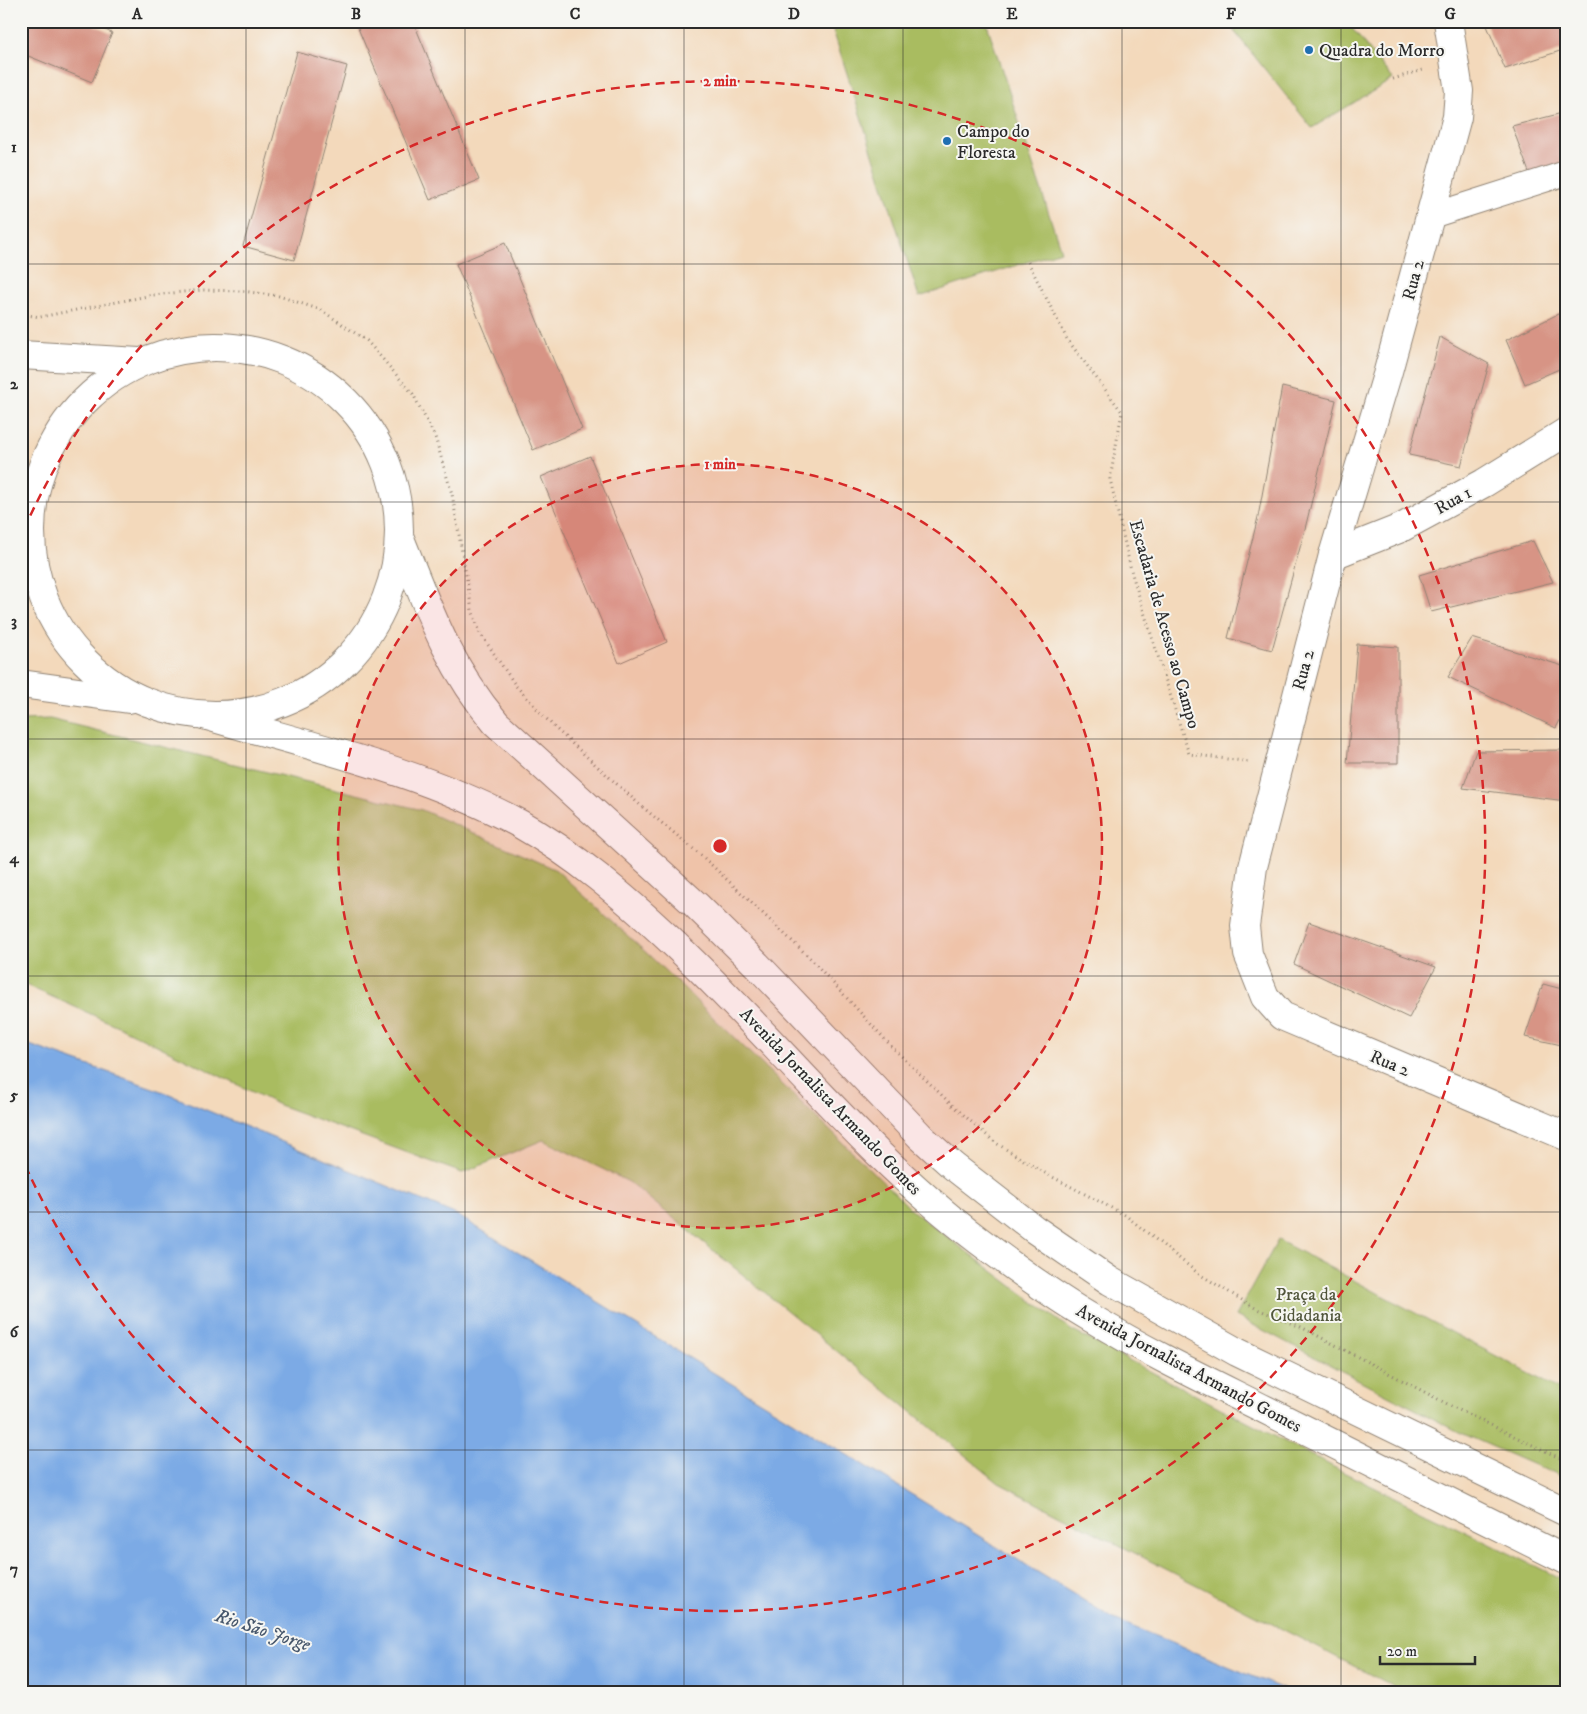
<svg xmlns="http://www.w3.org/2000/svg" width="1587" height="1714" viewBox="0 0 1587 1714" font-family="'IM FELL DW Pica',serif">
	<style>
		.green { fill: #a9bc60; stroke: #6a7446 }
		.water { fill: #7baae5; stroke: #536a88 }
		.building { fill: #d79485 }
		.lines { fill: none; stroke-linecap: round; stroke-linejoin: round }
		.pedestrian-casing { stroke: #8f8273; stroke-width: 26 }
		.minor-casing { stroke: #8f8273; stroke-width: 30 }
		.secondary-casing { stroke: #8f8273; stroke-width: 30 }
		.path { stroke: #8f8273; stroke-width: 3; stroke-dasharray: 1 4; stroke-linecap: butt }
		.pedestrian { stroke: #fff; stroke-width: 24 }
		.minor { stroke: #fff; stroke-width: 28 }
		.secondary { stroke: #fff; stroke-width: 28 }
		.grid { fill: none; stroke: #2b2b2b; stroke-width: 1; stroke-opacity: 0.55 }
		.ring { fill: none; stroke: #d62828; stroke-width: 2.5; stroke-dasharray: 9 6 }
		.poi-dot { fill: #1f6fb2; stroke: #f6f6f2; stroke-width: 2 }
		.labels { text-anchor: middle; stroke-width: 4; stroke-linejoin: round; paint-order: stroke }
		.poi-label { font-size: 18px; fill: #2b2b2b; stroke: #f6f6f2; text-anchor: start }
		.street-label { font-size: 18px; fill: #2b2b2b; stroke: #f6f6f2 }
		.park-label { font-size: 18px; fill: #51563b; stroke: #f6f6f2 }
		.water-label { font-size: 19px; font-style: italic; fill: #47576c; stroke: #f6f6f2 }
		.centre { fill: #d62828; stroke: #f6f6f2; stroke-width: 2.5 }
		.ring-label { font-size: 15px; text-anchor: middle; font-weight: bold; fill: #d62828; stroke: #f6f6f2; stroke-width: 4; stroke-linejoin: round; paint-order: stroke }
		.neatline { fill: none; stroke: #2b2b2b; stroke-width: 2 }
		.grid-label { font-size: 16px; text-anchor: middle; font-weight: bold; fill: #2b2b2b }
	</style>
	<rect width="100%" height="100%" fill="#f6f6f2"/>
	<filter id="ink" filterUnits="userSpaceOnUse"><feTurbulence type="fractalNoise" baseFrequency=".02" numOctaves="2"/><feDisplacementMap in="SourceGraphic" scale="10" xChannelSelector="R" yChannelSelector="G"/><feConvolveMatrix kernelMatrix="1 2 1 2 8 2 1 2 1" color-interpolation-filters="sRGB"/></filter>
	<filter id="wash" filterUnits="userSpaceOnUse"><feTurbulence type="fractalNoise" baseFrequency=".0096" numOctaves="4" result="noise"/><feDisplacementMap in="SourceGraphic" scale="20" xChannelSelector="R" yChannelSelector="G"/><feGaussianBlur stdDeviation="1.12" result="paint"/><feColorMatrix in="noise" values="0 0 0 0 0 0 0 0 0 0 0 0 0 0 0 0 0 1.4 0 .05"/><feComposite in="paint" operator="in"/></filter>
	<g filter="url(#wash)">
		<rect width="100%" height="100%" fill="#f3d9bb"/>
		<g class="green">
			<path d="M861,21H986L1061,251L919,297L833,30Z"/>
			<path d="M1226,21H1346L1393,79L1312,128Z"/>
			<path d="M50,719L422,810L556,870L652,958L914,1212L1071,1330L1345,1473L1566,1581V1693H1406L999,1483L629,1182L543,1140L462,1173L279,1105L120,1027L21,983V720Z"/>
			<path d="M1278,1240L1566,1393V1479L1459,1432L1236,1316Z"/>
		</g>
		<path class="water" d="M21,1042L156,1089L457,1215L1114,1619L1293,1693H21Z"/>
		<g id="blocks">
			<g class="building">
				<path d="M21,21H85L112,33L92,82L21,53Z"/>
				<path d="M355,21H413L479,180L430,200Z"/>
				<path d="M1485,21H1566V49L1505,69Z"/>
				<path d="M297,52L347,66L294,260L243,246Z"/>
				<path d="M1566,112V163L1530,175L1512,126Z"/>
				<path d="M505,243L582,429L533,450L456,264Z"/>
				<path d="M1566,310V366L1525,384L1506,340Z"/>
				<path d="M1440,337L1489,364L1461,466L1409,455Z"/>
				<path d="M1282,387L1336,400L1304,533L1272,650L1228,638L1258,517Z"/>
				<path d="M590,456L667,642L619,663L541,477Z"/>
				<path d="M1533,541L1553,582L1431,612L1419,575Z"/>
				<path d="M1472,638L1566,667V709L1556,728L1448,677Z"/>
				<path d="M1357,644L1398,647V763H1347Z"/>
				<path d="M1566,750V801L1463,788L1476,751Z"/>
				<path d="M1309,922L1436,967L1409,1018L1294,964Z"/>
				<path d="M1543,984L1566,990V1046L1525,1037Z"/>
			</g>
		</g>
	</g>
	<g filter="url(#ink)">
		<use href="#blocks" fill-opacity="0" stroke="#8f8273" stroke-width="1"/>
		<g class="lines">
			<g class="pedestrian-casing">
				<path id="pedestrian" d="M1431,216L1566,173"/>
			</g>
			<g class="minor-casing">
				<g id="minor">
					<path d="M1448,21L1459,91L1457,117L1387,375L1333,555L1253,867L1245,926L1248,954L1265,997L1282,1016L1566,1136"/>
					<path d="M21,355L139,362"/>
					<path d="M1333,555L1401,528L1484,483L1566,432"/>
					<path d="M21,561L39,584"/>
				</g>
			</g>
			<g class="secondary-casing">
				<g id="secondary">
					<circle cx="215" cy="531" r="184"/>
					<path d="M399,536C427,605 447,665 496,723L696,905L757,965L921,1137L953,1166L1034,1229L1110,1281L1237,1352L1566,1512"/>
					<path d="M21,684L129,699"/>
					<path d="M204,715C310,746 422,771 520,824C575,855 623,896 669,939C774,1037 863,1153 978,1240C1015,1268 1053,1296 1093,1319C1149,1353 1208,1381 1266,1410C1366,1461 1466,1510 1566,1560"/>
				</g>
			</g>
			<g class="path">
				<path d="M1393,79L1426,69"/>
				<path d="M1028,262L1067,339L1122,412L1110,479L1132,574L1189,754L1250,762"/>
				<path d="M21,314L40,317L153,295L203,290L242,291L279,296L321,310L367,341L413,394L435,437L452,494L472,610L480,633L516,686L555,728L640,805L702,856L810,958L893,1048L952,1105L996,1143L1043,1172L1125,1215L1199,1274L1257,1309L1301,1327L1453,1407L1566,1461"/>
			</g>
			<use href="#pedestrian" class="pedestrian"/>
			<use href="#minor" class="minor"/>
			<use href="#secondary" class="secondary"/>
		</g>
	</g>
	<path class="grid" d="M246,21V1693M465,21V1693M684,21V1693M903,21V1693M1122,21V1693M1341,21V1693M21,264H1566M21,502H1566M21,739H1566M21,976H1566M21,1212H1566M21,1450H1566"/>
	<circle cx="720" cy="846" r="382" fill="#d62828" fill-opacity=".12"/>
	<g class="ring">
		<circle cx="720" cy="846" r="382"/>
		<path d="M24 529A765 765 0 1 1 24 1163"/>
	</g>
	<g class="poi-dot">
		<circle cx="1309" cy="50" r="5"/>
		<circle cx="947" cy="141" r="5"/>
	</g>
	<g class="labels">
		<g class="poi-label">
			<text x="1319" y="56">Quadra do Morro</text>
			<text x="957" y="137">Campo do<tspan x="957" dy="21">Floresta</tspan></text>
		</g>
		<g class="street-label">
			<text transform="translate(1413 280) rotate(-75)" y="6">Rua 2</text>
			<text transform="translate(1453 500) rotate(-29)" y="6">Rua 1</text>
			<text transform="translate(1165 624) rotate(74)" y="6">Escadaria de Acesso ao Campo</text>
			<text transform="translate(1303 670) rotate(-75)" y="6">Rua 2</text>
			<text transform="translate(1390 1063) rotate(23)" y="6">Rua 2</text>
			<text transform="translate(831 1101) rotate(46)" y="6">Avenida Jornalista Armando Gomes</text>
			<text transform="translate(1189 1368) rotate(28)" y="6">Avenida Jornalista Armando Gomes</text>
		</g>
		<g class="park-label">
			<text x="1306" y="1300">Praça da<tspan x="1306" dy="21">Cidadania</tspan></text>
		</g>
		<g class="water-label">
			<text transform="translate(263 1629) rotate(18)" y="7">Rio São Jorge</text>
		</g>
	</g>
	<circle cx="720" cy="846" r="8" class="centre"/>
	<g class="ring-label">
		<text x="720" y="86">2 min</text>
		<text x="720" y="469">1 min</text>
	</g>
	<rect width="1587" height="1714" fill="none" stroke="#f6f6f2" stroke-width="55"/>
	<path d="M1380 1656v8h95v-8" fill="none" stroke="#2b2b2b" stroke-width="2.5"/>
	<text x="1387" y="1656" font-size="15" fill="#2b2b2b" stroke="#f6f6f2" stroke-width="4" paint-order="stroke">20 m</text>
	<rect x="28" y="28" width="1532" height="1658" class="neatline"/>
	<g class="grid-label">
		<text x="137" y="19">A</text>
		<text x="356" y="19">B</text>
		<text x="575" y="19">C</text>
		<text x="794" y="19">D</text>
		<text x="1012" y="19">E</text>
		<text x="1231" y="19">F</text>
		<text x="1450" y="19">G</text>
		<text x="14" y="152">1</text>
		<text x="14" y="389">2</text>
		<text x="14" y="626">3</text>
		<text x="14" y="863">4</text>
		<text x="14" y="1100">5</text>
		<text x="14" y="1337">6</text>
		<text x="14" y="1574">7</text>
	</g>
</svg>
